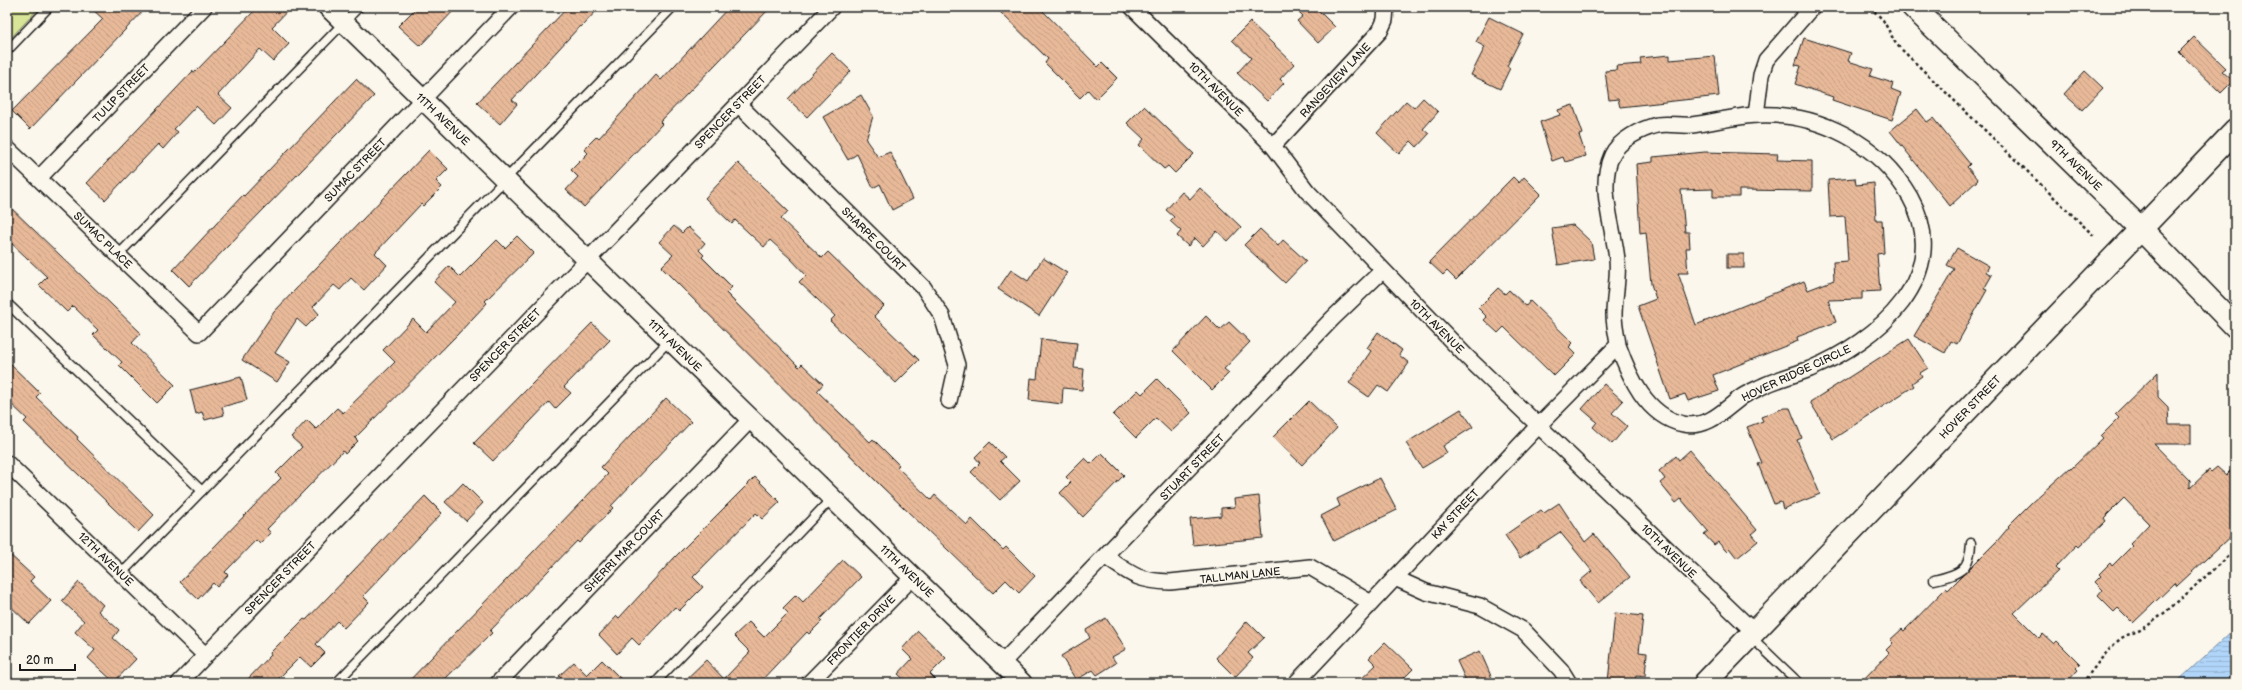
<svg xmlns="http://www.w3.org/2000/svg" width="2242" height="690" viewBox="0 0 2242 690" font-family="'Balsamiq Sans',sans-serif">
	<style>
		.green { fill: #d8e497; stroke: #7a805a }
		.water { fill: url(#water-rules); stroke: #758ba1 }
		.building { fill: url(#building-back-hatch); stroke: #1c1c1c }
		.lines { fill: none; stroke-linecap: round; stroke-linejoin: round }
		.service-casing { stroke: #1c1c1c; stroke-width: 11 }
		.minor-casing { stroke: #1c1c1c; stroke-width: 18 }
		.tertiary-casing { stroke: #1c1c1c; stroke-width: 22 }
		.secondary-casing { stroke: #1c1c1c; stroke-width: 25 }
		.path { stroke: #1c1c1c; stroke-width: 2.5; stroke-dasharray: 3 3; stroke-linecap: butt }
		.service { stroke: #fbf7ec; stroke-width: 8 }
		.minor { stroke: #fbf7ec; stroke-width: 15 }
		.tertiary { stroke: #fbf7ec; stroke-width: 19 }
		.secondary { stroke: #fbf7ec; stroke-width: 22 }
		.labels { text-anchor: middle; stroke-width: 3; stroke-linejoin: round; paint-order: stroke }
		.street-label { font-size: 11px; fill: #1c1c1c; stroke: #fbf7ec }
	</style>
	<defs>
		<pattern id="water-rules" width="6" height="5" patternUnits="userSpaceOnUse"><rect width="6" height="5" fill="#b0d5f9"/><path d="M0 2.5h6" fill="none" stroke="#97b6d5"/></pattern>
		<pattern id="building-back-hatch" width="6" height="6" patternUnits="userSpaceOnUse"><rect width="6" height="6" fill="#e8b999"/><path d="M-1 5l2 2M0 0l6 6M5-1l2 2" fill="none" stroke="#c69e83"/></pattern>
	</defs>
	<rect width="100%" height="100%" fill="#fbf7ec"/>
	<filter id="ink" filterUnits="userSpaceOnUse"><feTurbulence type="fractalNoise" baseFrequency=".025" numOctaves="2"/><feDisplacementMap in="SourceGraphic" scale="8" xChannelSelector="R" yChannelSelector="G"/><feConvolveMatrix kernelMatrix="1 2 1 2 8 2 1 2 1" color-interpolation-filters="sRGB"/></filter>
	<g filter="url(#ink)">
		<path class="green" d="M7,7H40L7,42Z"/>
		<path class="water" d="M2235,628V683H2176Z"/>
		<g class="building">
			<path d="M90,7H147L30,129L12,111L103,19Z"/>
			<path d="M258,7H291L272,27L289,44L273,61L260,49L218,95L232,108L216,125L196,106L174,129L178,132L163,149L158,144L105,200L87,183L193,71L195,72Z"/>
			<path d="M417,7H457L420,46L398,26Z"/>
			<path d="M568,7H600L581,27L580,26L512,100L517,104L500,124L477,103Z"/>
			<path d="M729,7H771L660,122L662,124L584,207L566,190L578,177L571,170L588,153L584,149L597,136L599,138L656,75L661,80Z"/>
			<path d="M995,7H1039L1098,67L1102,63L1117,78L1096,99L1088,90L1080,98L1045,63L1048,59Z"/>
			<path d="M1294,7H1315L1335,27L1318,43L1297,21L1303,16Z"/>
			<path d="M1489,17L1523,34L1507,66L1510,68L1500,89L1471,75L1485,47L1476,42Z"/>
			<path d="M1250,22L1294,64L1280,79L1284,83L1267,101L1237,73L1251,58L1232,40Z"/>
			<path d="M2194,37L2226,68L2222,71L2233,81L2221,93L2179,52Z"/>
			<path d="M1804,38L1851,53L1848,61L1873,69L1870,76L1893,83L1891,89L1901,93L1892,120L1832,100L1833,97L1795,84L1801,66L1795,65Z"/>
			<path d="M832,53L851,71L807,117L788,99Z"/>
			<path d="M1670,55V60L1715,56L1719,96L1620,107L1618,99L1609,100L1605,71L1617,70L1616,66L1641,64L1640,58Z"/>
			<path d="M2085,71L2103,88L2082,110L2064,94Z"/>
			<path d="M356,79L374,96L189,286L173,270L243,195L244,196Z"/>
			<path d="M861,95L873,116L866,140L878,157L890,152L913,199L892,210L880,184L873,188L857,154L848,160L823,117Z"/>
			<path d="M1423,98L1438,112L1423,129L1429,134L1417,147L1411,141L1399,154L1377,133L1406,101L1414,108Z"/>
			<path d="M1573,105L1583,134L1579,135L1586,156L1565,162L1563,157L1552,161L1540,122L1560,115L1558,110Z"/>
			<path d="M1144,106L1194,154L1175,173L1168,166L1164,169L1139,145L1144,139L1127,123Z"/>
			<path d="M1917,109L1927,122L1933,118L1970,164L1967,167L1978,180L1950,206L1890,131Z"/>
			<path d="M429,150L448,169L436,181L442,187L423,206L421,204L375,253L387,265L364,290L351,278L340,290L334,285L313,307L319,314L306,327L297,319L275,353L290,362L277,382L242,360L274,312Z"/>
			<path d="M1705,152L1778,154L1777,160L1812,161V191L1739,190V197H1713V189L1681,190L1685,232H1689L1690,248H1686L1688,273H1678L1696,325L1804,281L1808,290L1834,280L1833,262L1848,261L1845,216L1830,217L1828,180L1855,178L1856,185L1874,183L1876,220H1882L1884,253L1877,254L1880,291L1862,292V299L1828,300L1836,322L1797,337L1798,341L1713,375L1719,391L1688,401L1685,394L1670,399L1638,306L1656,299L1651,284L1646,232L1640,233L1636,164L1653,162V157Z"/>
			<path d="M738,163L788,211L781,219L822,258L828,252L884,306L874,316L919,360L896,383L830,321L835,316L799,282L806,275L791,259L770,240L764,247L735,220L732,224L705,198Z"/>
			<path d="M1513,177L1519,183L1524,177L1541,194L1456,280L1447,271L1443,275L1429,262Z"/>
			<path d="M1200,188L1241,227L1228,241L1217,231L1203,246L1195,238L1188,246L1177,236L1181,231L1170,221L1174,217L1166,210L1182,192L1190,199Z"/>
			<path d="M7,204L141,333L132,343L175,385L157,403L119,365L122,362L93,335L98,330L73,306L67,312L39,285L47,277L7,239Z"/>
			<path d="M1573,225L1591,242L1594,259L1558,265L1552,228Z"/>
			<path d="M674,226L682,233L688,227L705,243L699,250L704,255L702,257L732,287L726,293L799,367L802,364L823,384L817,391L870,442L873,439L899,465L897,467L931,500L935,495L967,525L972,519L1003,550L1006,547L1035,576L1019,593L1006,580L993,593L880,485L661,267L673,255L659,242Z"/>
			<path d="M1260,229L1278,246L1283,240L1306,261L1285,283L1244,245Z"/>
			<path d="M517,236L534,253L485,301L487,303L457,335L355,438L358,441L345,454L343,451L267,529L271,533L260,544L256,540L225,572L228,575L217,587L213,583L198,599L180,582L281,478L276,473L302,447L291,437L307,420L316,429L337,408L343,413L395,362L383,350L413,319L426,332L455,302L434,282L449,266L460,277L497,240L505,248Z"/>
			<path d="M1957,248L1989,266L1986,272L1992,275L1984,289L1987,290L1957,344L1951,341L1945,353L1914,336L1954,269L1947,265Z"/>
			<rect x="1727" y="254" width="17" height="14"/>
			<path d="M1043,258L1067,273L1039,316L998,289L1011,270L1028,281Z"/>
			<path d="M1498,288L1505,294L1509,290L1526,306L1530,301L1573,343L1569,347L1576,354L1554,376L1504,327L1498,333L1484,320L1487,317L1478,308Z"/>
			<path d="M1206,316L1220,330L1229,322L1250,342L1224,369L1229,373L1212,390L1173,351Z"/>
			<path d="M592,323L610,340L564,387L571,393L555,409L549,402L493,461L474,443Z"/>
			<path d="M1378,332L1402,350L1399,355L1409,363L1388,392L1378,385L1369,397L1349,383L1371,351L1367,348Z"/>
			<path d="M1041,339L1077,343L1074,368L1084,369L1082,390L1063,388L1062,404L1029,400L1031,378L1037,379Z"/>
			<path d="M1909,339L1928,368L1920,373L1922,376L1912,383L1914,386L1833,439L1810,402Z"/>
			<path d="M7,361L40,393L36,397L78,437L77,439L154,515L138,532L24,422L27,419L7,400Z"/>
			<path d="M2158,372V397L2168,407L2169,425H2191V444H2154L2190,481V488L2209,470L2211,472L2217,467L2226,475L2235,466V532L2177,586L2175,583L2133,623L2118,608L2114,612L2098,596L2103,590L2095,582L2101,576L2099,574L2110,563L2112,566L2132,546L2130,544L2149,524L2124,498L2104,518L2106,521L2079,547L2077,545L2055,568L2058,571L2014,613L2039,638L2043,634L2054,644L2057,641L2080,664L2076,668L2078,670L2066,683H1860L1889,653L1886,650L1893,643L1890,640L1902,629L1904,631L1946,588L1948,590L1998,540L2009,527L2008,526L2031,503L2070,468L2071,469L2103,438L2101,436L2119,418L2115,414Z"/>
			<path d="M241,377L247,400L222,407L224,415L205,420L202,412L196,414L190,390Z"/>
			<path d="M1157,379L1191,413L1171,432L1156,418L1136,438L1113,415L1138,390L1142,394Z"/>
			<path d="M1604,384L1623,401L1612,413L1627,426L1612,444L1593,427L1597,422L1582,409Z"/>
			<path d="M666,398L691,422L611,506L613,508L579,543L577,541L490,631L492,633L441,683H407L608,474L601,467Z"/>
			<path d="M1309,401L1337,428L1302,465L1273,437Z"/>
			<path d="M1784,408H1790L1802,438L1797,440L1820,494L1783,509L1781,502L1774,504L1758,464L1762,463L1747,427L1763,421L1761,417Z"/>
			<path d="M1461,409L1473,427L1443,446L1447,453L1422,468L1406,443Z"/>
			<path d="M990,442L1005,457L1000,461L1020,481L1000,500L971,472L980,463L975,457Z"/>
			<path d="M1690,450L1757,530L1752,534L1758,541L1737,558L1729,548L1726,551L1718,542L1714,545L1704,534L1708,531L1681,499L1676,503L1660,483L1665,479L1659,471L1676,456L1679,460Z"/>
			<path d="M1102,453L1124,475L1083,517L1060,493L1071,482L1066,477L1085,458L1091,464Z"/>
			<path d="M755,477L780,502L762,519L756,513L693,577L703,587L679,611L675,607L639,645L632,638L617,654L599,635L617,616L619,618L674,558Z"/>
			<path d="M1380,478L1397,510L1334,541L1321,516L1340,506L1337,499Z"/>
			<path d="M463,483L483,503L466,521L445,502Z"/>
			<path d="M425,496L442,513L363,596L369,602L344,628L337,621L316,644L325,653L311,667L300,657L274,683H244L271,655L270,653L304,619L306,620Z"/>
			<path d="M1259,496L1263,538L1193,545L1190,519L1221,516V508L1235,507L1234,499Z"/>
			<path d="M1559,503L1585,542L1594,534L1630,577L1598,603L1580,581L1592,571L1560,532L1520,558L1505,535L1541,510L1544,513Z"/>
			<path d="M7,552L34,577L30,581L51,601L29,624L7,603Z"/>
			<path d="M843,560L861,577L820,619L822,621L809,634L807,632L759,683H682L706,660L724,679L750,652L734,636L749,622L764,637L788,613L783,608L796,595L803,602Z"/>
			<path d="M79,582L103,605L98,611L119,630L113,638L136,659L114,682L88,658L95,650L75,632L84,621L62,601Z"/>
			<path d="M1615,613L1643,616L1639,652L1647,653L1645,676L1636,675L1635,683L1608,682Z"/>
			<path d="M1106,618L1126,649L1112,657L1116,663L1097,675L1093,670L1076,680L1061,656L1090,638L1086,630Z"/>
			<path d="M1247,621L1264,638L1248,653L1253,658L1235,677L1216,658Z"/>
			<path d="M918,631L946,658L930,674L939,683H908L898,674L912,659L902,649Z"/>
			<path d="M1385,642L1413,669L1399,683H1357L1376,665L1369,658Z"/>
			<path d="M1480,651L1494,683H1467L1457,661Z"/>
			<path d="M602,660L625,683H566L559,676L574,662L587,675Z"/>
		</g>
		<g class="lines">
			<g class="service-casing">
				<g id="service">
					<path d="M7,51L49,7"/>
					<path d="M118,255L359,7"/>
					<path d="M7,303L202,491"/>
					<path d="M121,574L673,7"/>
					<path d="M1934,580C1959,574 1970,571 1971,543"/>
					<path d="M1750,636L1799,683"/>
					<path d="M336,683L670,340"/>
					<path d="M655,683L832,498"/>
				</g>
			</g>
			<g class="minor-casing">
				<g id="minor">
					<path d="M1132,7L1273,146L1307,191L1468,358L1754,632"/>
					<path d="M738,104L924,288L942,316L957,365L949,401"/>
					<path d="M1756,115L1761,75L1766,60L1812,7"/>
					<path d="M1273,146L1380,31L1385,20L1386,7"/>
					<path d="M7,148L199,333L511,7"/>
					<path d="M39,178L204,7"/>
					<path d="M7,463L205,655"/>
					<path d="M1106,557C1132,575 1138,581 1170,582L1310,567L1371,603"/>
					<path d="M1395,578L1426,592L1480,606L1523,630L1561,670L1569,683"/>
					<path d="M1002,663L1333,318L1382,271"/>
					<path d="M179,683L832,7"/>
					<path d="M498,683L751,419"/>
					<path d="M809,683L913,577"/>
					<path d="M1296,683L1539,425L1618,345C1617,335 1614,325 1614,315C1614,297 1619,278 1617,260C1614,226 1597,188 1612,155C1619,140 1641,129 1657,125C1668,123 1681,126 1692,125C1714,122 1736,116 1757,115C1818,112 1879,143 1910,197C1955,276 1877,341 1810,369C1794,375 1778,379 1763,386C1755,390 1747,393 1740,398C1723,411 1707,429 1683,424C1646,416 1629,376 1618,345"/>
				</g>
			</g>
			<g class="tertiary-casing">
				<path id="tertiary" d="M328,7L1022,683"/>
			</g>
			<g class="secondary-casing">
				<g id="secondary">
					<path d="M1913,7L2141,229L2235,326"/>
					<path d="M1705,683L2235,131"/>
				</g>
			</g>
			<g class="path">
				<path d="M1870,7L1883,20L1896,44L2094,236"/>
				<path d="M2082,683C2094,669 2105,652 2119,640C2127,633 2138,633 2147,626C2178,604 2206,575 2235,550"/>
			</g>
			<use href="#service" class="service"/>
			<use href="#minor" class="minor"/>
			<use href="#tertiary" class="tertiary"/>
			<use href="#secondary" class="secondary"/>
		</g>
	</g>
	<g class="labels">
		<g class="street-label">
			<text transform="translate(1335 80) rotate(-47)" y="4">RANGEVIEW LANE</text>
			<text transform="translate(1216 89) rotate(45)" y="4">10TH AVENUE</text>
			<text transform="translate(121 93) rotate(-46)" y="4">TULIP STREET</text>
			<text transform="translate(730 112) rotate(-46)" y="4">SPENCER STREET</text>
			<text transform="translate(443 119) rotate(44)" y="4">11TH AVENUE</text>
			<text transform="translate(2076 165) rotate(44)" y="4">9TH AVENUE</text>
			<text transform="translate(355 170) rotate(-46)" y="4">SUMAC STREET</text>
			<text transform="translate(874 239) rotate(45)" y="4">SHARPE COURT</text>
			<text transform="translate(103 240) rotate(44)" y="4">SUMAC PLACE</text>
			<text transform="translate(1437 326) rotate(45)" y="4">10TH AVENUE</text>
			<text transform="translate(505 345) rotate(-46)" y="4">SPENCER STREET</text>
			<text transform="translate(675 345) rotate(44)" y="4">11TH AVENUE</text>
			<text transform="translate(1796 373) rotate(-25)" y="4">HOVER RIDGE CIRCLE</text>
			<text transform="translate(1970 407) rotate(-46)" y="4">HOVER STREET</text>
			<text transform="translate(1192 467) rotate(-46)" y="4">STUART STREET</text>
			<text transform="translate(1455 514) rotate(-47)" y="4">KAY STREET</text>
			<text transform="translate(624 551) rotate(-46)" y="4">SHERRI MAR COURT</text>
			<text transform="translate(1669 551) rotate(44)" y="4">10TH AVENUE</text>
			<text transform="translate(106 559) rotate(44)" y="4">12TH AVENUE</text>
			<text transform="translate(907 571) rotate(44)" y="4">11TH AVENUE</text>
			<text transform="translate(1240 575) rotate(-6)" y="4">TALLMAN LANE</text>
			<text transform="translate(280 578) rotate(-46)" y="4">SPENCER STREET</text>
			<text transform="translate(861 630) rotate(-46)" y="4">FRONTIER DRIVE</text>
		</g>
	</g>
	<rect width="2242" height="690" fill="none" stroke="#fbf7ec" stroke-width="24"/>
	<rect x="12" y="12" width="2218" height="666" fill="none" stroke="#1c1c1c" stroke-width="1.5" filter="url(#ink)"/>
	<path d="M20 664v6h55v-6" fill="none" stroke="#1c1c1c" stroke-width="2"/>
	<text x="26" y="664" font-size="12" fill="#1c1c1c" stroke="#fbf7ec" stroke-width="3" paint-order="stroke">20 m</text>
</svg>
